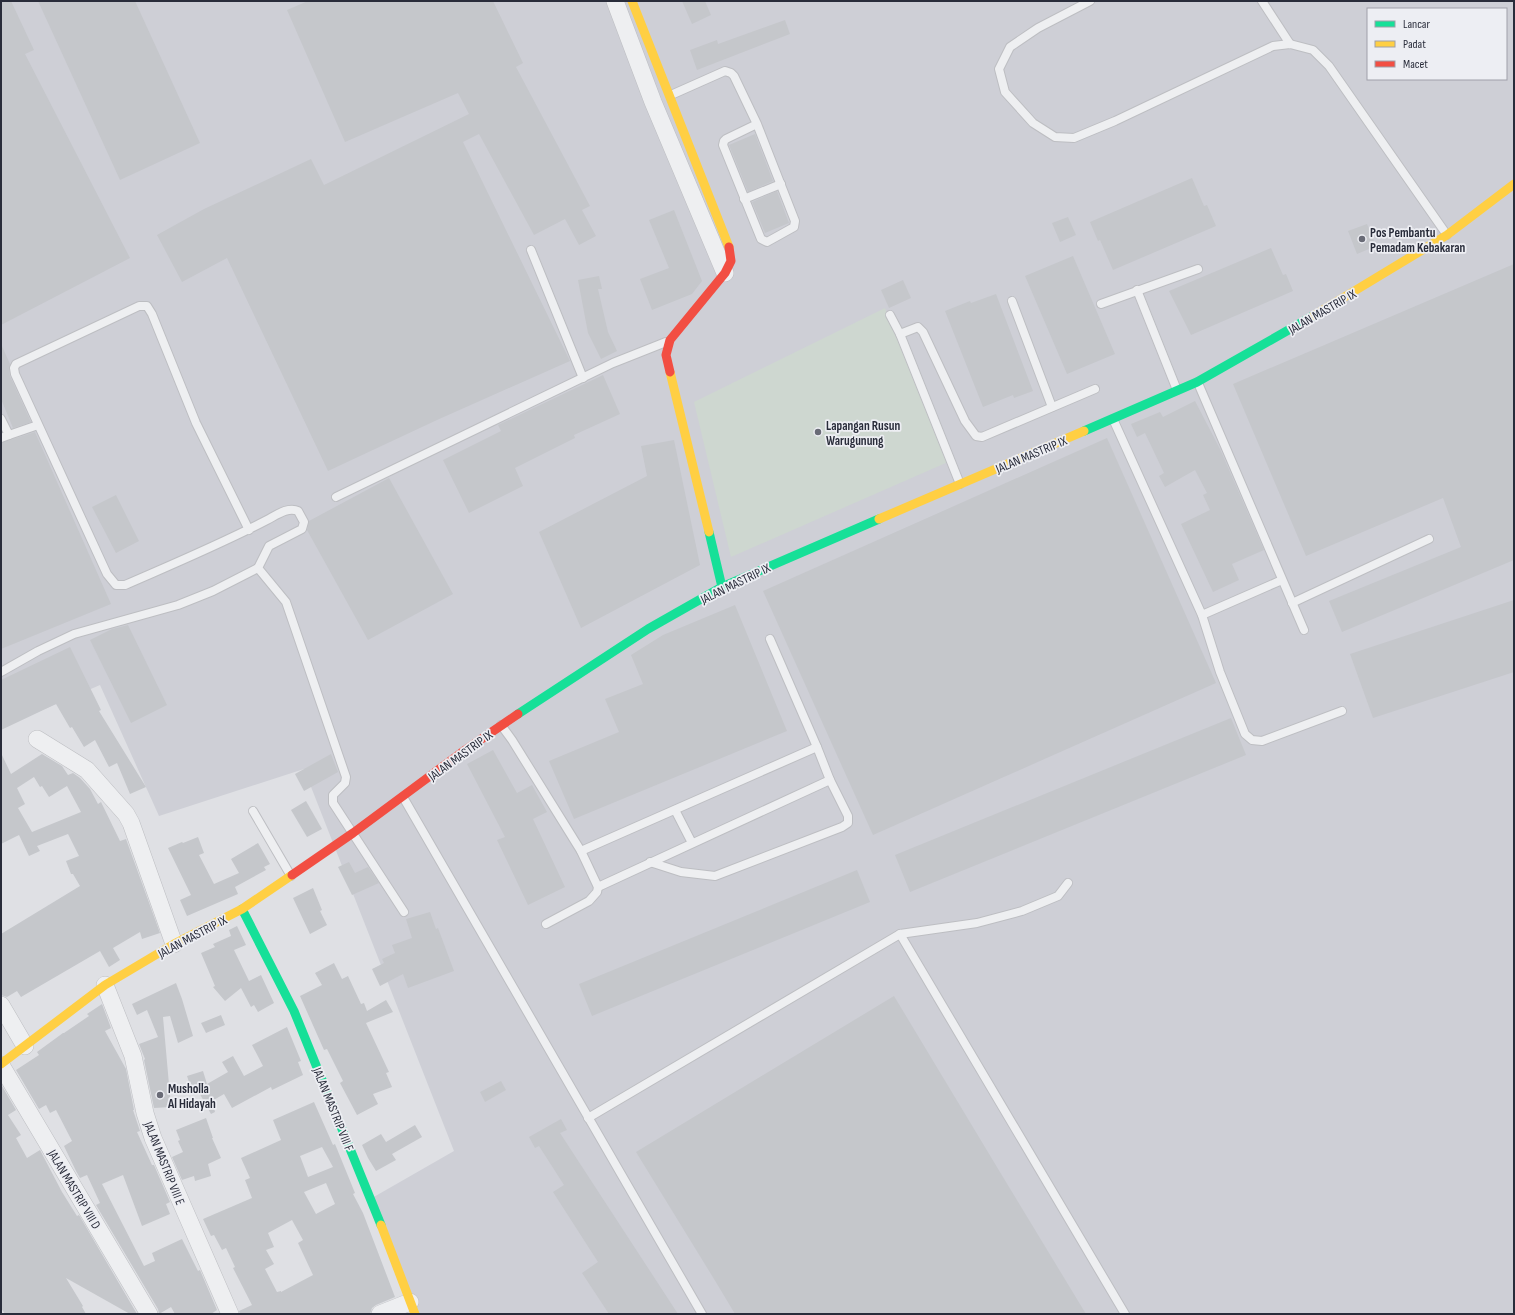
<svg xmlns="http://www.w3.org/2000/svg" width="1515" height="1315" viewBox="0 0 1515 1315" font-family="'Sofia Sans Condensed',sans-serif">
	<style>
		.built { fill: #cecfd6; fill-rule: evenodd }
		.green { fill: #ced7d0 }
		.building { fill: #c5c7cb; fill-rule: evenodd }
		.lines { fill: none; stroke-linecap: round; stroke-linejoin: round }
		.lane-casing { stroke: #bdbec2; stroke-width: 10 }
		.street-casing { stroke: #bdbec2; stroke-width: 18 }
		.lane { stroke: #eeeff1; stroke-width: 8 }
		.street { stroke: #eeeff1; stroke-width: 17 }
		.fast { stroke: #16e098; stroke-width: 9 }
		.slow { stroke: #ffcf43; stroke-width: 9 }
		.jam { stroke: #f24e42; stroke-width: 9 }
		.poi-dot { fill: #696b76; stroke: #edeef3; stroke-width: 1.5 }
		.labels { text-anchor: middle; stroke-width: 3.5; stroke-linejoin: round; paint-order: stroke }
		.poi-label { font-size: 13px; font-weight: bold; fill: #292c3a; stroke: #edeef3; text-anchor: start }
		.street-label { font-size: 13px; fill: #292c3a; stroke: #edeef3 }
	</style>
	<rect width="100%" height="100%" fill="#dfe0e4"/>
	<path class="built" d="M1,1H1514V1314H419L372,1198L454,1151L304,769L159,816L100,685L1,728ZM1368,9H1506V79H1368Z"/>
	<path class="green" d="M885,308L948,462L731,557L694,402Z"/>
	<g class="building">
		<path d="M1,1H11L34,50L25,54L130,258L1,325Z"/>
		<path d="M38,1H135L200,143L120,180Z"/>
		<path d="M308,1H493L523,63L516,67L590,206L582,210L596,236L579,245L565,219L534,235L479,134L463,142L570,361L437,420L328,471L227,258L182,282L157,235L204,209L311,159L324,185L469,114L458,93L345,142L287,10Z"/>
		<path d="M682,1H705L711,15L692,24Z"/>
		<path d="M785,20L790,34L697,70L690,50L717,40L718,44Z"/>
		<path d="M755,134L773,181L748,192L729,145Z"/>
		<path d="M1192,178L1204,206L1207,205L1216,226L1113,270L1100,240L1098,241L1090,222Z"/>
		<path d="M777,191L789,223L765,233L752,202Z"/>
		<path d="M674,210L702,281L692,294L652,310L640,279L669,268L649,220Z"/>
		<path d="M1068,217L1076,235L1060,242L1052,223Z"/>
		<path d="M1367,224L1376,246L1357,254L1348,231Z"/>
		<path d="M1271,248L1283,275L1286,274L1293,291L1191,335L1169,291Z"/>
		<path d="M1073,256L1115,354L1067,374L1025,276Z"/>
		<path d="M1514,264V560L1342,632L1329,601L1461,547L1443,498L1306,556L1233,384Z"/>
		<path d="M599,276L602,289H598L608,332L617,351L601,359L588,333L578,280Z"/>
		<path d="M903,280L911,298L889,308L881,290Z"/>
		<path d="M996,294L1033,391L1014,398L1013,395L983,407L945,311L970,301L971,303Z"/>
		<path d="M1,344L10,364L9,369L10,376L31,422L13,428L1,399Z"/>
		<path d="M603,375L620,414L574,435L575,438L515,468L523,486L469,513L443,460L501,431L498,425Z"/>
		<path d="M1195,401L1220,449L1264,550L1232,564L1239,580L1213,592L1181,524L1210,510L1203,495L1207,493L1195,470L1165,487L1159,476L1164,473L1145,433L1137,437L1131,424L1160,412L1163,417Z"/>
		<path d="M35,432L111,604L1,649V443Z"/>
		<path d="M1107,438L1216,683L873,835L763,591Z"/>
		<path d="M674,440L700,565L581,628L539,532L647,476L641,446Z"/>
		<path d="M389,478L453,594L368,640L307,530L309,521Z"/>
		<path d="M116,495L139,541L116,553L92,507Z"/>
		<path d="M1514,600V672L1373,718L1350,654Z"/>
		<path d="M735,605L787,731L574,819L549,761L619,732L605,699L643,684L631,655L663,635Z"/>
		<path d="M128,625L167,705L131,723L90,640L112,629Z"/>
		<path d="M70,647L101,710L99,711L146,787L130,794L117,763L109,767L95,740L84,747L72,727L70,728L56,704L1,730V680Z"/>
		<path d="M1231,718L1246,755L910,892L895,855Z"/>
		<path d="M493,750L517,793L532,785L547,812L533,819L565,887L528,905L497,840L505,837L467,764Z"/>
		<path d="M1,753L11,774L42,754L62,766L68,775L73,773L80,778L90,789L98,804L101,802L120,841L126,839L160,933L142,939L140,932L113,948L120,960L109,967L100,951L21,997L17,991L7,997L1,995V934L80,886L73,874H71L66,861L79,856L68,834L37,846L40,851L29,856L19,835L1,844ZM34,777L40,787L42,786L49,797L67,786L81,812L32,832L18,808L25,804L17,788Z"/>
		<path d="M331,754L338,772L304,791L295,774Z"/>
		<path d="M306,801L322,829L307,837L291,810Z"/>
		<path d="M198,837L204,853L199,855L214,884L239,873L231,859L258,843L270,864L264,867L266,870L235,887L238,894L187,916L180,900L191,895L168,848L182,842L183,843Z"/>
		<path d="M349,862L355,873L368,867L379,883L352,895L338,867Z"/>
		<path d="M857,870L870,902L592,1016L579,984Z"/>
		<path d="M313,888L322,910L320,911L327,925L310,934L293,898Z"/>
		<path d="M430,912L436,929L438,928L454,971L408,988L403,974L380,986L372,969L384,963L382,959L395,953L392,945L412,938L406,919Z"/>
		<path d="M237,926L246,945L234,950L249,981L261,975L274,1003L258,1012L254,1005L251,1007L241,988L225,1001L213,987L215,986L201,953L215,947L213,944L231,936L229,930Z"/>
		<path d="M334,963L342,979L348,976L361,1004L364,1003L367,1011L386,1000L393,1012L366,1023L389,1072L386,1073L392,1087L373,1094L378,1104L357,1115L340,1083L343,1081L327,1049L324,1050L300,996L322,985L315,973Z"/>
		<path d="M176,983L182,999L193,1036L178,1043L170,1016L163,1017L171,1107L154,1108L144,1060L145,1059L139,1044L158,1037L147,1010L137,1015L132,1004Z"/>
		<path d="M894,996L1009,1187L1086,1314H735L714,1279L636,1152Z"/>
		<path d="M102,1004L111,1028L105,1031L126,1069L134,1110H133L140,1131L137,1132L152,1165H154L170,1202L166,1204L170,1214L142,1226L123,1175L102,1184L144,1266L155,1261L152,1253L182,1239L198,1271L200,1270L217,1310L211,1314H175L171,1307L159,1314L158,1309L96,1205L100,1203L87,1175L80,1178L76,1171L64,1146L72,1141L56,1110L50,1113L46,1105L39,1109L16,1070L39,1055L37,1052L63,1033H64L89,1016L87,1014Z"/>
		<path d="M221,1015L225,1025L206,1033L201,1023Z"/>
		<path d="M287,1027L301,1061L298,1062L303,1075L272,1090L271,1087L232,1108L224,1094L212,1101L215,1112L211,1114L196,1087L191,1088L187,1076L203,1071L207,1084L228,1072L222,1062L233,1056L244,1076L263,1066L252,1045Z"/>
		<path d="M501,1081L506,1090L485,1102L480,1092Z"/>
		<path d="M2,1086L16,1110L8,1115L21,1135L16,1138L27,1158L40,1150L62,1192L77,1216L79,1215L137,1314H130L66,1278L83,1306L82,1307L86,1314H5L1,1308Z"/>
		<path d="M314,1102L333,1145L335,1144L355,1193L353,1194L363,1213L395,1297L376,1305L372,1308L370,1314H240L239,1311L252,1305L233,1268L235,1267L226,1248L222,1250L214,1235L211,1236L203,1219L252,1198L245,1180L250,1178L241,1158L281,1140L273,1120ZM322,1147L333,1167L308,1177L300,1156ZM326,1183L335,1204L316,1214L304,1192ZM292,1220L303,1240L298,1243L313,1275L281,1292V1291L277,1292L265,1269L274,1264L266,1250L274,1247L268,1233Z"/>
		<path d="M206,1118L213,1138H212L221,1158L208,1164L211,1176L195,1181L194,1176L182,1180L172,1157L183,1152L178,1141L180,1140L176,1130Z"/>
		<path d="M561,1119L567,1130L560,1133L678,1314H609L582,1273L598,1262L553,1192L564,1185L539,1146L535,1148L529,1137Z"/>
		<path d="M415,1125L422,1137L392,1154L396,1160L376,1171L368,1158L362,1145L381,1134L386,1142Z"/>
	</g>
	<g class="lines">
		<g class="lane-casing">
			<g id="lane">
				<path d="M1090,1L1038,28L1010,47L999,69L1005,92L1033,123L1055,137L1074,138L1115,121L1273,46L1290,44L1313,50L1329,66L1447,235"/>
				<path d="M1262,1L1290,44"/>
				<path d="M671,95L725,71L731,73L734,76L757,124L795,221L794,227L767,242L761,239L723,145L724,141L726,139L757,124"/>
				<path d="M744,199L781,184"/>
				<path d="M531,250L583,378"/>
				<path d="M1137,290L1177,390"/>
				<path d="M1012,301L1052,407"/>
				<path d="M1101,304L1198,269"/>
				<path d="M890,315L900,334L960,484"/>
				<path d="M900,334L918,327L923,332L965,421L976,436L982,437L1095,389"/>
				<path d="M1198,383L1304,630"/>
				<path d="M1,419L9,435L1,438"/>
				<path d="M1113,419L1202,615L1220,672L1245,734L1252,740L1262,741L1342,711"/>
				<path d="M9,435L38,425"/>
				<path d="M336,497L613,363L666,342"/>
				<path d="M249,530L196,423L152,314L147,306H139L16,364L14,368L15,374L107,574L116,585H125C173,564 221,544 267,520C275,516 288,506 298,511L304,522L302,529L269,546L258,568L286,602L346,777L345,783L333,795V803L404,912"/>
				<path d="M1292,603L1429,539"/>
				<path d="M1202,615L1282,580"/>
				<path d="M1,672L38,651L74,634L178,605L213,591L258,568"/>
				<path d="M501,725L512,740L581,851L598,887L597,892L589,901L546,924"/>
				<path d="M403,797L702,1314"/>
				<path d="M675,810L692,843"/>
				<path d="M253,811L291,876"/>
				<path d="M581,851L817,747"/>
				<path d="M650,862L681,872L715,876L842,827L848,823V816L830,780L817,747L770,639"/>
				<path d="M598,887L830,780"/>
				<path d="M900,934L977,923L1022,911L1058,896L1068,883"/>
				<path d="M588,1118L900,934L1125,1314"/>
			</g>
		</g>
		<g class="street-casing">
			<g id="street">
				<path d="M615,1L653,102L725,273"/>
				<path d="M37,739L87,770L126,814L131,823L174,944"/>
				<path d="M105,985L133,1056L145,1113L153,1138L230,1314"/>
				<path d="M1,1005L25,1046"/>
				<path d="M1,1065L149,1314"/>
				<path d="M380,1314L410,1302"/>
			</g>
		</g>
		<use href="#lane" class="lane"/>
		<use href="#street" class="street"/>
		<g class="fast">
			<path d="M1084,431L1197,382L1313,316"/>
			<path d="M709,532L722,587"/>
			<path d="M518,714L648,629L722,587L879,519"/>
			<path d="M242,909L294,1011L381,1225"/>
		</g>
		<g class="slow">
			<path d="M632,1L729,247"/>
			<path d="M1313,316L1447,235L1514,184"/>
			<path d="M670,372L709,532"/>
			<path d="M879,519L1084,431"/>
			<path d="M1,1064L105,985L174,944L242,909L292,875"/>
			<path d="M381,1225L415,1314"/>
		</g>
		<g class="jam">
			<path d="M670,372L666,355L670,340L725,273L731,261L729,247"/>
			<path d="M292,875L353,833L461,753L518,714"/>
		</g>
	</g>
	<g class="poi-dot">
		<circle cx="1362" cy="239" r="4"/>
		<circle cx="818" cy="432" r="4"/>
		<circle cx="160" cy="1095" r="4"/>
	</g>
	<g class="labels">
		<g class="poi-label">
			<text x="1370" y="237">Pos Pembantu<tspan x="1370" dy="15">Pemadam Kebakaran</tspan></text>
			<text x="826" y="430">Lapangan Rusun<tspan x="826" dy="15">Warugunung</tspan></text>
			<text x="168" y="1093">Musholla<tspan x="168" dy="15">Al Hidayah</tspan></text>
		</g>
		<g class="street-label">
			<text transform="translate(1322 311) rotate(-30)" y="5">JALAN MASTRIP IX</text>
			<text transform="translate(1031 454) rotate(-23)" y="5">JALAN MASTRIP IX</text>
			<text transform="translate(735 583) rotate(-26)" y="5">JALAN MASTRIP IX</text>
			<text transform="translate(460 755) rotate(-36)" y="5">JALAN MASTRIP IX</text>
			<text transform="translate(192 936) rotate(-28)" y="5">JALAN MASTRIP IX</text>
			<text transform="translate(334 1109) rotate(68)" y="5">JALAN MASTRIP VIII F</text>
			<text transform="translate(165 1163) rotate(68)" y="5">JALAN MASTRIP VIII E</text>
			<text transform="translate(75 1189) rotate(59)" y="5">JALAN MASTRIP VIII D</text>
		</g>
	</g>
	<rect width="1515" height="1315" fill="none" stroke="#292c3a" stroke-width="4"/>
	<rect x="1367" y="8" width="140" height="72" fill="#edeef3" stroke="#9fa0a9"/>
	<rect x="1375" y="21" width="20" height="6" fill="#16e098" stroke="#9fa0a9"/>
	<text x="1403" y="28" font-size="12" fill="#292c3a">Lancar</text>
	<rect x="1375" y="41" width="20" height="6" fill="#ffcf43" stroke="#9fa0a9"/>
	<text x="1403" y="48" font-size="12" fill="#292c3a">Padat</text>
	<rect x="1375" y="61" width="20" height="6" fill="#f24e42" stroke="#9fa0a9"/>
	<text x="1403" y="68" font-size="12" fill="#292c3a">Macet</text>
</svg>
